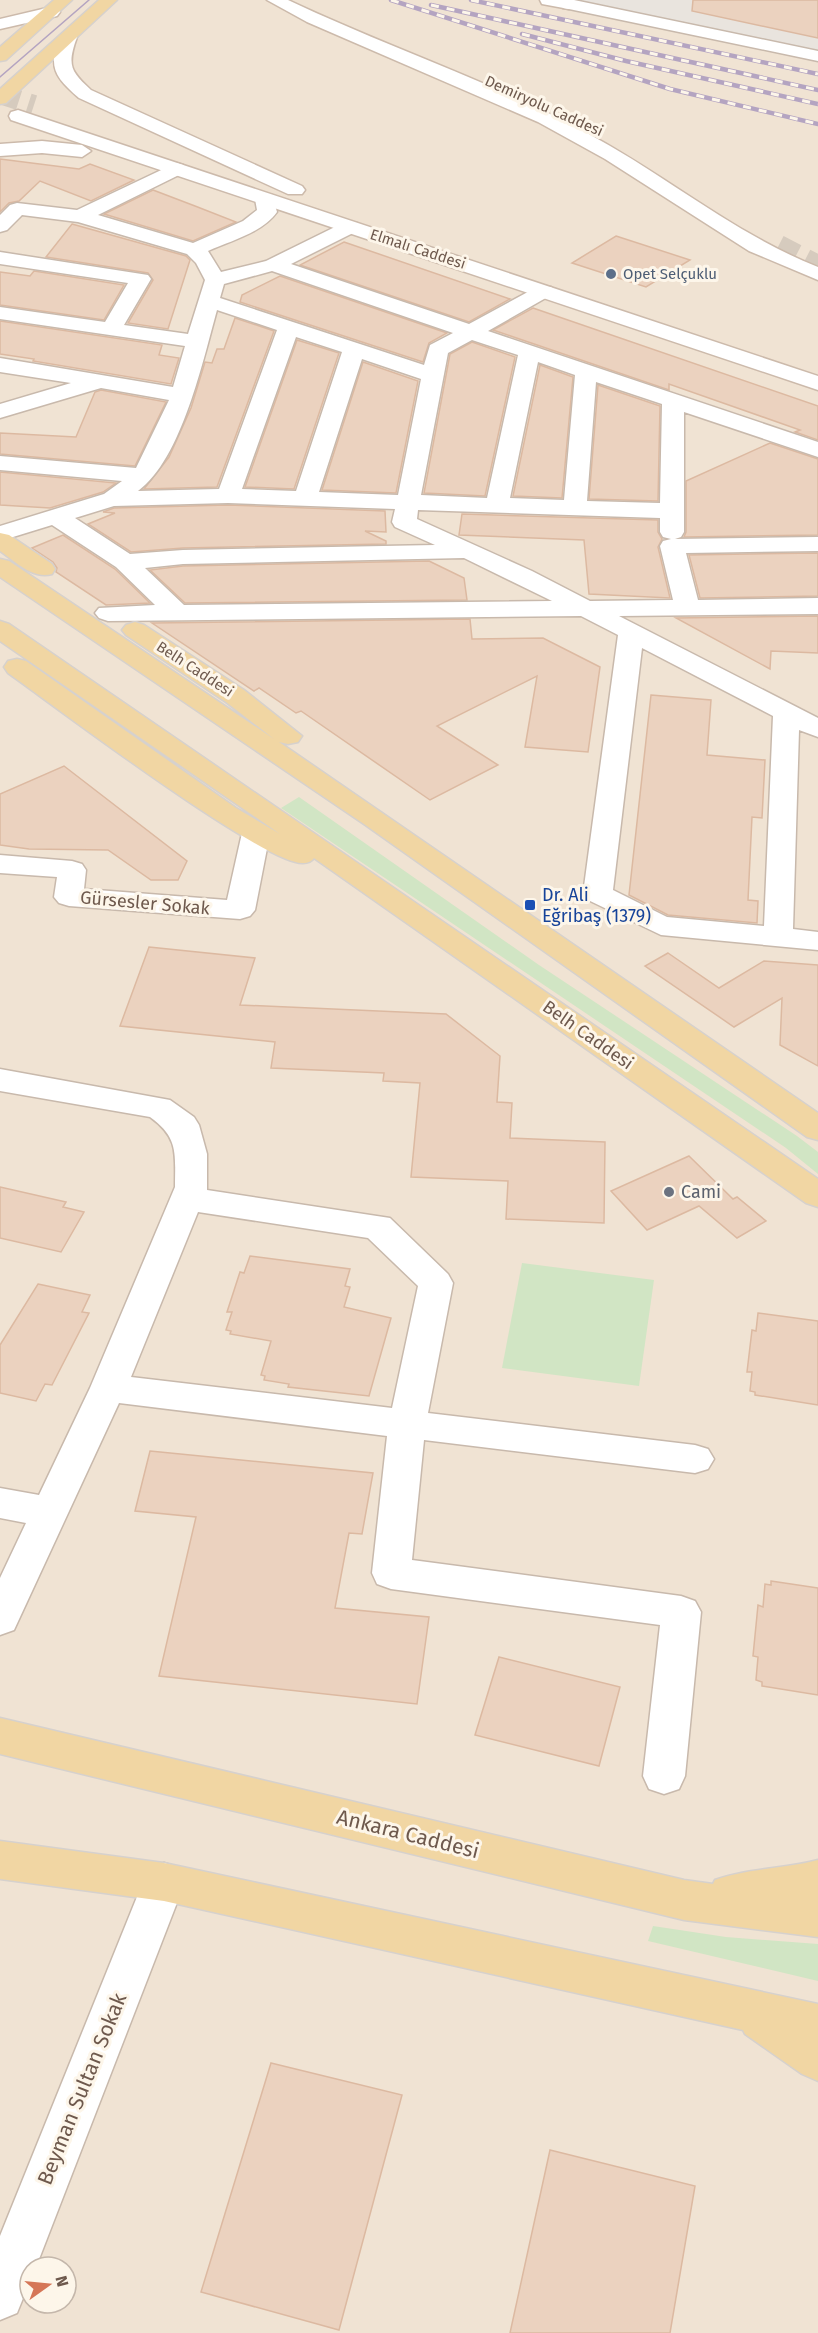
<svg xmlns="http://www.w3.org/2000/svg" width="818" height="2333" viewBox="0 0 818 2333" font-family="'Fira Sans',sans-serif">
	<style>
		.residential { fill: #f0e3d3; fill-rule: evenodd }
		.industrial { fill: #e9e4de }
		.green { fill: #d1e5c4 }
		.building { fill: #ebd2bf; stroke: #dcb9a1; stroke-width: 1.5 }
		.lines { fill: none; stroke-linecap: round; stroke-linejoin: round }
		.secondary-tunnel { stroke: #d6cbbe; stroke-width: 20; stroke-dasharray: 20 10; stroke-linecap: butt }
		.street-casing { stroke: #c8b9ac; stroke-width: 3 }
		.secondary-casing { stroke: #ccbaab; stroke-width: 3 }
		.primary-casing { stroke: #d6d1cd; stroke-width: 3 }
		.street { fill: #fff; fill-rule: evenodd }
		.secondary { fill: #fff; fill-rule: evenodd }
		.primary { fill: #f1d6a3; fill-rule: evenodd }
		.tram { stroke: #b4a4c1; stroke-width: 1.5 }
		.rail-casing { stroke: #b4a4c1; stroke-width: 4.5 }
		.rail { stroke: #fdf6ea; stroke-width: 3; stroke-dasharray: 8; stroke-linecap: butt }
		.service-dot { fill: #5c6f8a; stroke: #fdf6ea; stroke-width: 2 }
		.transit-dot { fill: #1a4fb4; stroke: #fdf6ea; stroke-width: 2 }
		.worship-dot { fill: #6b7280; stroke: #fdf6ea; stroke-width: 2 }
		.labels { text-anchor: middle; stroke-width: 6; stroke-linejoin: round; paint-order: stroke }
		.far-street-label { font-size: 15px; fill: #6e594d; stroke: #fdf6ea }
		.far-service-label { font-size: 15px; fill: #4e5e75; stroke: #fdf6ea; text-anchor: start }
		.transit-label { font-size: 18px; fill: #164399; stroke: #fdf6ea; text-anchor: start }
		.street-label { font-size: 18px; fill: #6e594d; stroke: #fdf6ea }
		.worship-label { font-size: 18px; fill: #5b616d; stroke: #fdf6ea; text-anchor: start }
		.near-street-label { font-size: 21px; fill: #6e594d; stroke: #fdf6ea }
	</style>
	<rect width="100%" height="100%" fill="#f9f1e4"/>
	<path class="residential" d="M0,0H818V2333H0ZM30,2267H66V2303H30Z"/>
	<path class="industrial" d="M557,0H818V53Z"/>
	<g class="green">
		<path d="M299,797L539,965L797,1136L818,1152V1174L786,1148L281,808Z"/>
		<path d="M522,1263L654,1280L639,1386L502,1368Z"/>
		<path d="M653,1926L726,1937L818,1944V1981L648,1941Z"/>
	</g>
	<g class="building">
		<path d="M693,0H818V38L692,11Z"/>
		<path d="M0,159L79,169L90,164L134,180L91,201L40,181L19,201L9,203L0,212Z"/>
		<path d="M153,190L195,206L236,222L193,241L104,214Z"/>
		<path d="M72,224L186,256L190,260L168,329L128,323L153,280L148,273L46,257Z"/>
		<path d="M616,236L690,260L646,287L572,263Z"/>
		<path d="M344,242L510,299L469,322L300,265Z"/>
		<path d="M34,271L124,285L104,320L0,305V272L30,276Z"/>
		<path d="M280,276L447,333L429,343L423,362L240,302L242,295Z"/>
		<path d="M533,308L818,406V440L795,432L800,430L669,384V390L493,330Z"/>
		<path d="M235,318L274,331L217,487L144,489L169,457L191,408L205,362L212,363L217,349H224Z"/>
		<path d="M0,321L162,345L159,355L179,358L171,384L33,361L34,359L0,354Z"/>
		<path d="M297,340L339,353L294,489L245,487Z"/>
		<path d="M472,342L515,357L485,496L424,493L450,354Z"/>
		<path d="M363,362L418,381L396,493L322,490Z"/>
		<path d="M540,365L573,377L562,498L513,496Z"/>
		<path d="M598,385L660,406L658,501L589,499Z"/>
		<path d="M101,390L166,402L135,466L0,454V433L76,437L95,392Z"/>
		<path d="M770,443L818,459V535L684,537L686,532V481Z"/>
		<path d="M0,472L116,483L103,492L50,508L0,505Z"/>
		<path d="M228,505L385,511L386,532L365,531L386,541V544L183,548L131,552L88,524L115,513L103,512L114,508Z"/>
		<path d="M462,514L658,520V532L662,539L658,547L670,598L589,594L584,540L459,535Z"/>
		<path d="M63,535L115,569L150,603L106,605L56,572L57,568L53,562L32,548Z"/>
		<path d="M818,553V596L700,598L689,555Z"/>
		<path d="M429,561L464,578L467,600L185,603L150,570L183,566Z"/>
		<path d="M818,616V653L771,651L770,669L676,618Z"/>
		<path d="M470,619L472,639L543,638L600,667L588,752L525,747L537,676L437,726L498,765L430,800L301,711L296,713L259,688L254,691L152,623Z"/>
		<path d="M651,695L711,700L707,755L765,760L762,818L752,817L748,900L758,901L757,923L668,915L629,895Z"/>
		<path d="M64,766L187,861L178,880H151L108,850L29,849L0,845V794Z"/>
		<path d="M149,947L255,958L240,1005L446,1014L500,1056L497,1102L512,1103L510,1138L605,1142L604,1223L506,1219L508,1181L411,1177L420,1083L383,1081L384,1073L271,1068L275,1042L120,1026Z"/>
		<path d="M668,953L719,988L764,961L818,965V1066L780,1045L782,998L734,1027L645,966Z"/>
		<path d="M689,1156L733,1199L737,1197L766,1221L737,1238L699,1206L647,1230L611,1191Z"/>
		<path d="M0,1187L66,1202L63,1207L84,1212L61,1252L0,1238Z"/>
		<path d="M250,1256L350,1269L345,1286L350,1287L344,1307L391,1318L369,1396L288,1387L289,1384L264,1380L265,1376L261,1375L271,1341L230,1334L231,1331L226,1330L232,1312H227L240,1272L244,1273Z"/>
		<path d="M38,1284L90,1295L82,1312L89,1313L52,1385L45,1384L36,1401L0,1393V1345Z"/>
		<path d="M758,1313L818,1321V1405L755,1395V1392L750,1391L752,1372H747L752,1330L756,1331Z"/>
		<path d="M150,1451L373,1473L362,1534L349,1533L335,1608L429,1617L417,1704L159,1676L196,1517L135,1511Z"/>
		<path d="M771,1581L818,1588V1695L762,1686V1682L756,1680L758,1657L753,1656L758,1605L763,1607L765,1584L771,1585Z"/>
		<path d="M499,1657L620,1687L599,1766L475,1735Z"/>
		<path d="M271,2063L402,2095L339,2330L201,2292Z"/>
		<path d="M550,2150L695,2186L670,2333H510Z"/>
	</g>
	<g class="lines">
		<g class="secondary-tunnel">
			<path d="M0,94L34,105"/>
			<path d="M779,245L818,265"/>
		</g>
		<g class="street-casing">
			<g id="street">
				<path d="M563,0H574L818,51V61L569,9L563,8L561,4Z"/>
				<path d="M176,163L183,165L186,169L183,173L98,215L193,243L243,221L257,210L255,199L258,195H272L277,212C262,233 230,241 208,251L221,272L266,261L343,223H357L360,227L357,231L291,264L469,324L537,287H551L554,291L551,295L488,331L818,442V457L684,412V532L681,537L675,539L818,537V551L686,553L698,600L818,598V614L619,616L818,718V737L799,730L793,929L818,932V950L661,935L588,900L583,894L618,635L581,616L108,621L99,618L95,613L99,608L155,605L116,567L52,525L0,541V526L104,494L122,481L0,470V456L136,468L169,400L101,388L0,418V404L71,383L0,372V358L173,387L185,346L0,319V307L105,322L128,283L0,264V252L148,275L151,279L124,325L188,334L205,280L196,263L187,254L78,222L22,215L7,230L0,232V215L10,205L17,203L77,210ZM272,271L453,333L430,345L424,365L220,298L224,284ZM217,310L277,330L219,489L138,491C182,459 203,360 217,310ZM296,337L342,352L296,491L242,489ZM472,340L518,355L487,498L421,495L448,353ZM362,359L421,379L398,495L319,492ZM538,362L575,375L564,500L510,498ZM596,382L662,404L660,503L587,501ZM228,503L395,509L392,522L395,527L435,545L183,550L130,554L75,518L114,506ZM418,510L660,518V532L663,537L671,539L663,541L660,546L673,600L590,601L532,571L417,519ZM464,558L552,601L184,605L145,568L183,564ZM642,648L773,716L764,926L667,917L613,890Z"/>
				<path d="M256,824L266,827L270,833L255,910L250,916L240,919L69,906L59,903L54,897L57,877L0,873V855L72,861L82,864L86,870L84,889L227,900L242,833L246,827Z"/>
				<path d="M0,1069L170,1100L194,1117L199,1125L207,1154V1190L390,1218L448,1274L453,1283L428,1413L695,1445L708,1449L714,1459L708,1469L695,1473L424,1440L412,1560L681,1596L695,1601L701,1612L685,1776L679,1789L664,1794L649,1789L643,1776L660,1625L391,1589L377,1584L372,1573L387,1436L119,1403L14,1630L0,1635V1578L26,1523L0,1518V1488L39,1495L90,1388L175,1187C175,1153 179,1138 150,1117L0,1091ZM198,1212L368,1238L418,1286L392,1408L131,1377Z"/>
				<path d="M164,1863L179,1868L185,1882L36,2267H30V2281L17,2313L0,2320V2236L143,1882L149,1868Z"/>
			</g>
		</g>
		<g class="secondary-casing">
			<g id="secondary">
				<path d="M267,0H288C387,47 491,81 587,133C666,175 734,234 818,267V280L749,251L605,159L538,122L307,22Z"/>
				<path d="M540,0H573L577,4L569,9L542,4Z"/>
				<path d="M51,7L57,8L60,12L57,16L0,29V19Z"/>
				<path d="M68,32L77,37C67,65 70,71 91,90L302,186L305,190L302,194H288L79,98C55,77 48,68 59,37Z"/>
				<path d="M18,110L818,376V390L11,120L9,116L11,112Z"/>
				<path d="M42,141L82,145L91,151L82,157L42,153L0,156V144Z"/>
			</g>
		</g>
		<g class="primary-casing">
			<g id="primary">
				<path d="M54,0H72L6,60L0,61V47Z"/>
				<path d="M99,0H117L6,103L0,104V89Z"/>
				<path d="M0,533L9,535L52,564L55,569L52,574C32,579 16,562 0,551Z"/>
				<path d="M0,559L9,561L274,739L226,702L126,635L122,630L126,625L135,622L144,625L244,690L302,736L298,742L288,744L279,742L818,1113V1140L807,1137L364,824L0,577Z"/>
				<path d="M0,621L9,624L818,1179V1207L806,1203L314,858C312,861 308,863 303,863C264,865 52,704 8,673L4,667L8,661L17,659L26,661L236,808L280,834L0,641Z"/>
				<path d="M0,1718L684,1880L713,1884L715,1880C748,1868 784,1869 818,1860V1937L684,1920L0,1754Z"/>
				<path d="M0,1841L164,1863L818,2004V2081L802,2074L745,2034L743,2030L164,1901L0,1879Z"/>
			</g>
		</g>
		<use href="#street" class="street"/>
		<use href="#secondary" class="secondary"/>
		<use href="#primary" class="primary"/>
		<path class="tram" d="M0,77L89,0"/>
		<g class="rail-casing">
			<g id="rail">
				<path d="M391,0L670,89L818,124"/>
				<path d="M471,0L818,74"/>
				<path d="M431,5L818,90"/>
				<path d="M522,34L626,61L818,104"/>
			</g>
		</g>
		<use href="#rail" class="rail"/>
	</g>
	<circle class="service-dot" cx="611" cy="274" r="6"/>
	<rect class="transit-dot" x="524" y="899" width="12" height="12" rx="3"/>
	<circle class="worship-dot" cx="669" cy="1192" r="6"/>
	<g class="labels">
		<g class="far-street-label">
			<text transform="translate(544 106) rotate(24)" y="5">Demiryolu Caddesi</text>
			<text transform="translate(418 249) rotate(18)" y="5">Elmalı Caddesi</text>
			<text transform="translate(195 669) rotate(33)" y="5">Belh Caddesi</text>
		</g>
		<g class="far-service-label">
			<text x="623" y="279">Opet Selçuklu</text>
		</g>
		<g class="transit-label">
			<text x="542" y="901">Dr. Ali<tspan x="542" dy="21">Eğribaş (1379)</tspan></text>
		</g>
		<g class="street-label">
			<text transform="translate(145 903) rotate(5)" y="6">Gürsesler Sokak</text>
			<text transform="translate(588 1035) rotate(35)" y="6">Belh Caddesi</text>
		</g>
		<g class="worship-label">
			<text x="681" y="1198">Cami</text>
		</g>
		<g class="near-street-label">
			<text transform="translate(408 1834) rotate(14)" y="7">Ankara Caddesi</text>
			<text transform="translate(82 2089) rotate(-68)" y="7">Beyman Sultan Sokak</text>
		</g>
	</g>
	<g transform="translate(48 2285) rotate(75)"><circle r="28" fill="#fdf6ea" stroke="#c4b7ab" stroke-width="1.5"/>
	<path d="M0-4.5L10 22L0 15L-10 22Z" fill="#d57657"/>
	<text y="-9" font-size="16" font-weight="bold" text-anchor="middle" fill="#6e594d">N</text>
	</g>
</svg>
